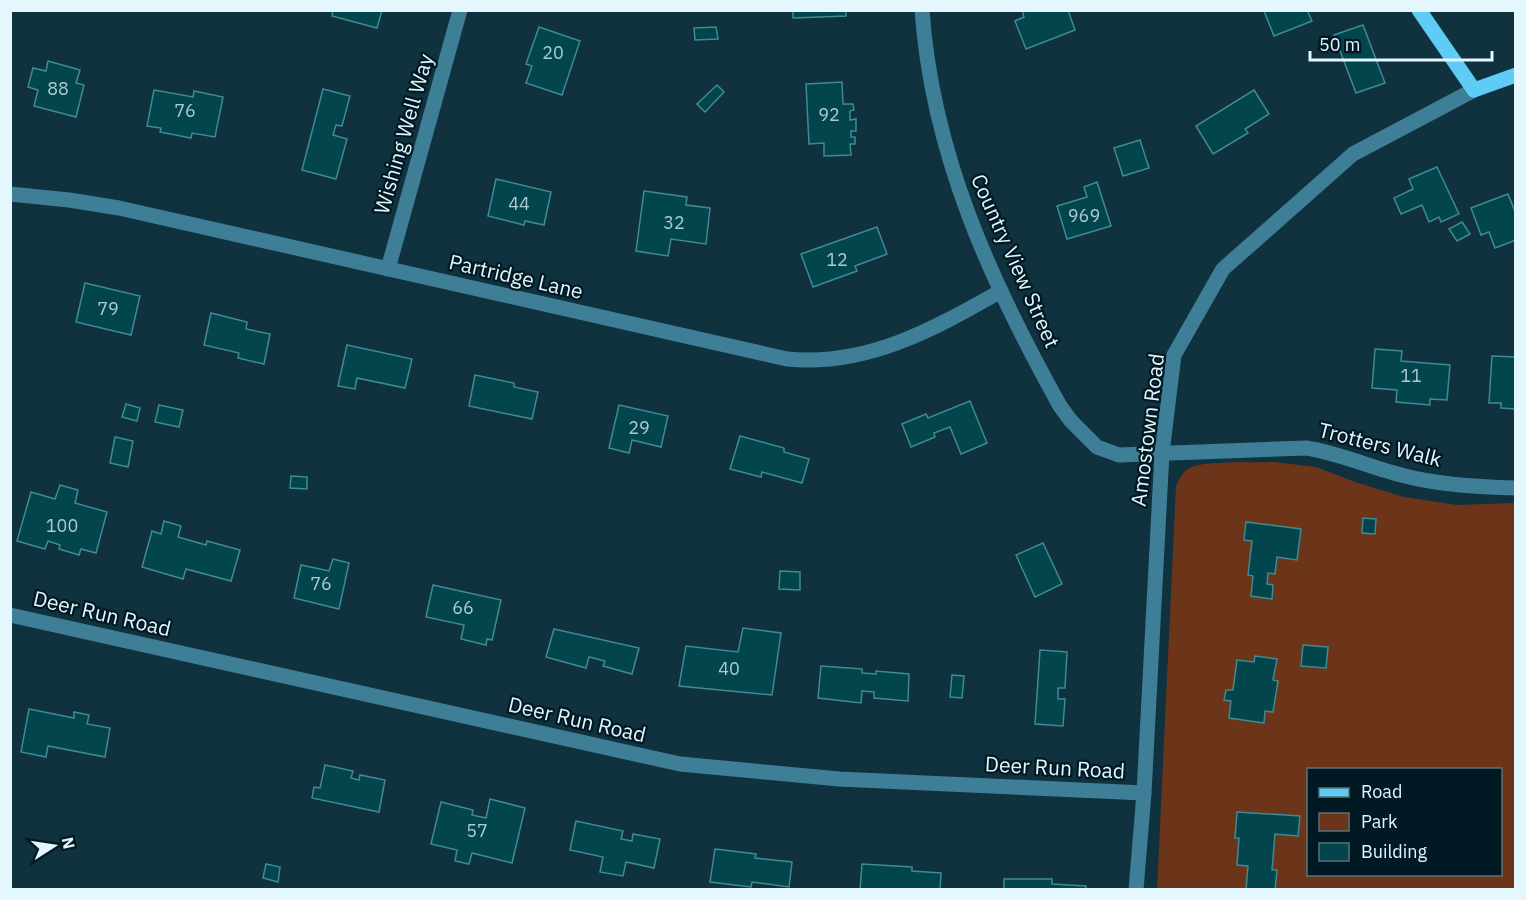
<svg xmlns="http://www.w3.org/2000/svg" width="1526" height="900" viewBox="0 0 1526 900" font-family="'IBM Plex Sans',sans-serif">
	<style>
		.green { fill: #6c351a; fill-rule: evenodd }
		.building { fill: #02454c; stroke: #3f8a93; stroke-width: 1.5 }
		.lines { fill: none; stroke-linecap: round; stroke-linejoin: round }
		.minor { stroke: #3e7e97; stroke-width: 15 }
		.major { stroke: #5fccf5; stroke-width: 15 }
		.labels { text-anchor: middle; stroke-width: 4.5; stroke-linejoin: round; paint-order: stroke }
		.number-label { font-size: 18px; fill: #accad2 }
		.street-label { font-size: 21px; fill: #e4f6fe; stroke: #001922 }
	</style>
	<rect width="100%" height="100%" fill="#0f323e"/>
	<path class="green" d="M1274,462L1316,467L1355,482L1404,497L1457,505L1515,503V889L1157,890L1176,487C1179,480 1182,472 1189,468C1205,460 1254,463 1274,462ZM1308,770H1500V874H1308Z"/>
	<g class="building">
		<path d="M333,10H382L377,28L332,16Z"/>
		<path d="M793,10H846V16L793,18Z"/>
		<path d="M1022,10H1068L1075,30L1026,49L1015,21L1024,17Z"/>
		<path d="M1307,10L1312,21L1274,36L1264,11Z"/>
		<path d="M1363,25L1385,83L1356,93L1334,35Z"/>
		<path d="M539,27L580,41L562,95L526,83L532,66L526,64Z"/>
		<path d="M716,27L718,39L695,40L694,28Z"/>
		<path d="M48,61L80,70L76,83L84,85L76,117L34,106L38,90L28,87L33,68L46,71Z"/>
		<path d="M842,82L843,104H853L854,110L850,111V120L856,119V131H851V137H855V144H850L851,155L824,156V143L809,144L806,84Z"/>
		<path d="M717,85L724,92L705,112L697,104Z"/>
		<path d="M323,89L350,96L342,126L336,125L333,135L347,139L336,179L302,170Z"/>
		<path d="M154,90L193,97L194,91L223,97L215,137L192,133L191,138L160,132L161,128L147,126Z"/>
		<path d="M1254,90L1269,114L1245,129L1248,133L1213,154L1196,126Z"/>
		<path d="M1140,140L1149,168L1123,176L1114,148Z"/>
		<path d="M1437,167L1459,214L1441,222L1439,217L1429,222L1422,205L1401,214L1394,198L1413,189L1409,179Z"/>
		<path d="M496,179L551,192L544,225L525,221L524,225L488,216Z"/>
		<path d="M1097,182L1111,226L1067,239L1057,206L1087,197L1084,187Z"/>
		<path d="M644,191L687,197L686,205L710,208L706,244L671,239L668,256L636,251Z"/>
		<path d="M1508,194L1516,214V240L1495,248L1489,232L1481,235L1471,208Z"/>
		<path d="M1462,222L1470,234L1457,241L1449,229Z"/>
		<path d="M877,227L887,254L855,266L857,271L813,287L801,254Z"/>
		<path d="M85,283L140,296L131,335L76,322Z"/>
		<path d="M211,313L247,322L246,329L270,334L264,364L238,358L239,353L204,345Z"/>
		<path d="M347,345L412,359L405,388L357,378L355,389L338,386Z"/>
		<path d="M1375,349L1402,351L1401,361L1450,365L1447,400L1430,399V405L1396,402L1397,390L1372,388Z"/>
		<path d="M1492,356L1516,357V409L1501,408V403H1489Z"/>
		<path d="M475,375L514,383V387L538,392L532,419L469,406Z"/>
		<path d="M970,401L987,443L961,454L950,427L934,433L935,437L911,447L902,424L926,414L928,418Z"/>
		<path d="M126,404L140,408L137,421L122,417Z"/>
		<path d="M159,405L183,410L179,427L155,422Z"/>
		<path d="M619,405L668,416L661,447L632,440L629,453L609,448Z"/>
		<path d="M740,436L784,448V452L809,459L802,483L762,472L761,477L730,469Z"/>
		<path d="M115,437L133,441L128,467L110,463Z"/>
		<path d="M291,476L307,477V489L290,488Z"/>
		<path d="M60,485L78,490L75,503L107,512L96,553L81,549L79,555L59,549L60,545L48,541L45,549L17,541L31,492L55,499Z"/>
		<path d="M1363,518L1376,519L1375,534L1362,533Z"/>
		<path d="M164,521L181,526L178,537L206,545L207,541L240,550L231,581L186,569L183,579L142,567L152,531L161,534Z"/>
		<path d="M1246,522L1301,529L1297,560L1277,557L1275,574L1268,573L1267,584L1273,585L1272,599L1251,596L1253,576L1248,575L1252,541L1244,540Z"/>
		<path d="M1043,543L1062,584L1035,597L1016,555Z"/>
		<path d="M333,559L349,563L339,609L294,598L301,565L329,571Z"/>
		<path d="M780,571L800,572V590L779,589Z"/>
		<path d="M433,585L501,600L492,640L487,639L486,645L461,639L464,625L426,617Z"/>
		<path d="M743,628L781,633L772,695L679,686L686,646L738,652Z"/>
		<path d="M554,629L639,648L632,674L603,666L605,661L589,657L586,668L546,657Z"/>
		<path d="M1303,645L1328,647L1326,668L1301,666Z"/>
		<path d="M1040,650L1067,652L1065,688H1058V699H1065L1063,726L1035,724Z"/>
		<path d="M1255,656L1277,659L1273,680L1278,681L1273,712L1265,711L1264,723L1229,718L1231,701L1224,700L1226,690H1233L1237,660L1254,662Z"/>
		<path d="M821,666L862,669V673L876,674V671L909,674L908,701L874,698V692L862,691L861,703L818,698Z"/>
		<path d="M952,675L964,676L962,698L950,697Z"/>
		<path d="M29,709L74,718V712L89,715L87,724L110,728L105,757L48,746L46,757L21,752Z"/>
		<path d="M325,765L353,771L351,778L359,780L360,775L385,780L379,812L312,798L314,787L320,788Z"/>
		<path d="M490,799L525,808L512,863L472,853L469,864L455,861L457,850L431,844L441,802L473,810L472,815L486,818Z"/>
		<path d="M1237,812L1300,816L1298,836L1275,834L1272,870H1277L1275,890H1246L1248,866L1237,865L1239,838H1235Z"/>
		<path d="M576,821L623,831L621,839L632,841L633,834L660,839L654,868L626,862L623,876L600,872L603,857L570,850Z"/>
		<path d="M715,849L756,854L755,858L792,862L789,887L752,882L751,887L710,882Z"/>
		<path d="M266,864L280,867L278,882L263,878Z"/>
		<path d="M862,864L912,867V871L941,873L940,890H860Z"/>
		<path d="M1004,879H1052V884L1086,886V890H1004Z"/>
	</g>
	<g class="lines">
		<g class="minor">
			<path d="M922,10C932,154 991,282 1060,406L1071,421L1097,447L1119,455L1306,448C1340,453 1371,468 1405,476C1440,485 1479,487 1516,488"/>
			<path d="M10,194L69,200L119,208L787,359C867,367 934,329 1001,291"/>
			<path d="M388,269L460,10"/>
			<path d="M10,615L680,764L839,779L1144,793"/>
			<path d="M1136,890L1144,793L1162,453L1174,355L1223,269L1353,154L1474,90"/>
		</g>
		<path class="major" d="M1419,10L1474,90L1516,75"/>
	</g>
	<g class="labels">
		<g class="number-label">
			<text x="553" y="59">20</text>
			<text x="58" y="95">88</text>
			<text x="185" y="117">76</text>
			<text x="829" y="121">92</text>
			<text x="519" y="210">44</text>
			<text x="1084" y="222">969</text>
			<text x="674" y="229">32</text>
			<text x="837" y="266">12</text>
			<text x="108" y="315">79</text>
			<text x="1411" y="382">11</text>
			<text x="639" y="434">29</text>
			<text x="62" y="532">100</text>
			<text x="321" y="590">76</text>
			<text x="463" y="614">66</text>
			<text x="729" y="675">40</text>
			<text x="477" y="837">57</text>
		</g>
		<g class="street-label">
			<text transform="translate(404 134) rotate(-74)" y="7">Wishing Well Way</text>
			<text transform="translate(1015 261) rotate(66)" y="7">Country View Street</text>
			<text transform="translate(516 277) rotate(13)" y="7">Partridge Lane</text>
			<text transform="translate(1148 430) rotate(-83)" y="7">Amostown Road</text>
			<text transform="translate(1380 445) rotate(14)" y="7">Trotters Walk</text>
			<text transform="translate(102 614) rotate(13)" y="7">Deer Run Road</text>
			<text transform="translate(577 720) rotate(13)" y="7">Deer Run Road</text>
			<text transform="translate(1055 768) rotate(3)" y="7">Deer Run Road</text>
		</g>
	</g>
	<rect width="1526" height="900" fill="none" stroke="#e4f6fe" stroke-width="24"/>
	<rect x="1307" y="768" width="195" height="108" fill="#001922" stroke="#5b717a" stroke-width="1.5"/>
	<rect x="1319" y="788" width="30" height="9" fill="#5fccf5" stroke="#5b717a" stroke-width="1.5"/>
	<text x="1361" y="798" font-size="18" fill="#e4f6fe">Road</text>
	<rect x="1319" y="813" width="30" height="18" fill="#6c351a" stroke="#5b717a" stroke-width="1.5"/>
	<text x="1361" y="828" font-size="18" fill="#e4f6fe">Park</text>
	<rect x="1319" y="843" width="30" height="18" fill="#02454c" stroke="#5b717a" stroke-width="1.5"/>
	<text x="1361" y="858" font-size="18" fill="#e4f6fe">Building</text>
	<g transform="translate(54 846) rotate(78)" stroke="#001922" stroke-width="4.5" paint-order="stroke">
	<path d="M0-4.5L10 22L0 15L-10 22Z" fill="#e4f6fe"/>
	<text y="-9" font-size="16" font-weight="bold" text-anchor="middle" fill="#e4f6fe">N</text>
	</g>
	<path d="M1310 51v9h182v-9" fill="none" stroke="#e4f6fe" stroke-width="3"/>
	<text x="1319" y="51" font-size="18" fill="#e4f6fe" stroke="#001922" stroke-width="4.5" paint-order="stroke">50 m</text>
</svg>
